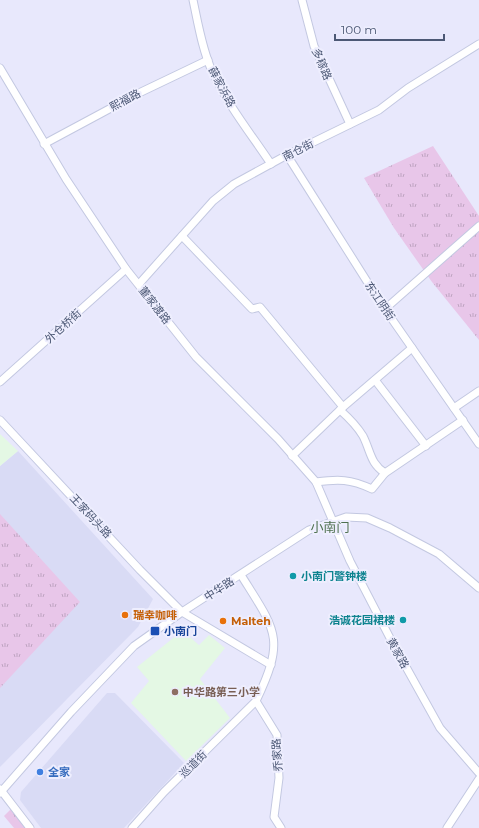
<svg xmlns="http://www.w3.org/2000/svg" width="479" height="828" viewBox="0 0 479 828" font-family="Montserrat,'Noto Sans SC',sans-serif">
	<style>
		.residential { fill: #d9dbf5 }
		.education { fill: #e4f8e4 }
		.grass { fill: url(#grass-tufts) }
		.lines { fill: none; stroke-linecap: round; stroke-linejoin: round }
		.minor-casing { stroke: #c3c8e1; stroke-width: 9 }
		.minor { stroke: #fff; stroke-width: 7 }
		.culture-dot { fill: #0f9aa8; stroke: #eeeefe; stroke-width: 1.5 }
		.food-dot { fill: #e8710a; stroke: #eeeefe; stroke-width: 1.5 }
		.transit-dot { fill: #1a4fb4; stroke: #eeeefe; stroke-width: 1.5 }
		.education-dot { fill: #8d6e63; stroke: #eeeefe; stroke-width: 1.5 }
		.shop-dot { fill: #3f7fe0; stroke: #eeeefe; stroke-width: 1.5 }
		.labels { text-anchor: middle; stroke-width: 4; stroke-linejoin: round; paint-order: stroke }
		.street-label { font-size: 11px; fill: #4c5875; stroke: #eeeefe }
		.culture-label { font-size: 11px; font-weight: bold; fill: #0d838f; stroke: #eeeefe; text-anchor: start }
		.food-label { font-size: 11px; font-weight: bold; fill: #c56008; stroke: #eeeefe; text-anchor: start }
		.transit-label { font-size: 11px; font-weight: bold; fill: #164399; stroke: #eeeefe; text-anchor: start }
		.education-label { font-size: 11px; font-weight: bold; fill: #785e54; stroke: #eeeefe; text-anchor: start }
		.shop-label { font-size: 11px; font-weight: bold; fill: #366cbe; stroke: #eeeefe; text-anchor: start }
		.quarter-label { font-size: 13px; fill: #4e704f; stroke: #eeeefe }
	</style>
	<defs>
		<pattern id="grass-tufts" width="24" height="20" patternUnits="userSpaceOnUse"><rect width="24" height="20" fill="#e8c6e9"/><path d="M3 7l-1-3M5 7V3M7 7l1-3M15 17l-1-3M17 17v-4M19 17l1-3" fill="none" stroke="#bea4c1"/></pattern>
	</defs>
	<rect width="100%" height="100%" fill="#e8e8fc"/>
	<g class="residential">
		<path d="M18,451L153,599L138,627L0,767V466Z"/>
		<path d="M107,693H115L184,763L124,828H41L20,800L21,792Z"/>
	</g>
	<g class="education">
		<path d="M0,434L18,451L0,466Z"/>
		<path d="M185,633L199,645L209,635L225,648L200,679L230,718L186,761L131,703L149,681L137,667L177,635Z"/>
	</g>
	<g class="grass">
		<path d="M433,146L479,216V340L432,282L394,228L364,178Z"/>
		<path d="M0,514L80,602L0,688Z"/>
		<path d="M11,809L25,828H14L4,816Z"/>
	</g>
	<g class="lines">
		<g class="minor-casing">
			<g id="minor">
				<path d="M193,0C198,23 202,49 212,71C227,104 251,134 271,164"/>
				<path d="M302,0L314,46L350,124"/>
				<path d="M0,68L66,179L126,269L196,357L278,439L316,482L350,561L391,640L440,728L479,773"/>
				<path d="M44,144L139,93L208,60"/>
				<path d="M287,155L380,302L479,444"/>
				<path d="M182,236L252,309L260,307L343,407"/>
				<path d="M139,284L213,201L234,184L287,155L379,110L408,88L479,44"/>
				<path d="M385,309L479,226"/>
				<path d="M375,380L426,446"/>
				<path d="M0,382L126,269"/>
				<path d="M454,408L479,391"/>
				<path d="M340,410C349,418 357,426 363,436C371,452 370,463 385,473"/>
				<path d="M0,420L140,570L182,612L271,665"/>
				<path d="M292,456L343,407L412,348"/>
				<path d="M316,482C339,479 350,479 372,489L385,473L463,420"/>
				<path d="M241,575C276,631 286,638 256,701L277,735L279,778L274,817L281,828"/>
				<path d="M0,789L30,828"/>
				<path d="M0,793L71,712L134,646L182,612L309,530L346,517L367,518L390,528L439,554L479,588"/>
				<path d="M132,828L164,792L256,701"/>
				<path d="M447,828L479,779"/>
			</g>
		</g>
		<use href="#minor" class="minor"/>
	</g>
	<g class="culture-dot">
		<circle cx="293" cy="576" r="4"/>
		<circle cx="403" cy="620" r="4"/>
	</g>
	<g class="food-dot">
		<circle cx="125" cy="615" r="4"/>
		<circle cx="223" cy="621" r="4"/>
	</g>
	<rect class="transit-dot" x="150" y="626" width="10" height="10" rx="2"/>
	<circle class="education-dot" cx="175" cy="692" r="4"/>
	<circle class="shop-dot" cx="40" cy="772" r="4"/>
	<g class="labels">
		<g class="street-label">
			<text transform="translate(322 64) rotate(67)" y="4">多稼路</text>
			<text transform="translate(222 87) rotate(62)" y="4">薛家浜路</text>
			<text transform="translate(125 100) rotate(-28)" y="4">熙福路</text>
			<text transform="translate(298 150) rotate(-27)" y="4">南仓街</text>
			<text transform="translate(380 301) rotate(56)" y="4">东江阴街</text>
			<text transform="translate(155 305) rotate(52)" y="4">董家渡路</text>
			<text transform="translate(63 326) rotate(-42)" y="4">外仓桥街</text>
			<text transform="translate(91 516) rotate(47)" y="4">王家码头路</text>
			<text transform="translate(219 589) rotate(-33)" y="4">中华路</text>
			<text transform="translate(398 653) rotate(61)" y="4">黄家路</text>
			<text transform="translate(277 755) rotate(-94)" y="4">乔家路</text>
			<text transform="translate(193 764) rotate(-45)" y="4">巡道街</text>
		</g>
		<g class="culture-label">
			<text x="301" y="580">小南门警钟楼</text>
			<text x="395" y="624" text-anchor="end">浩诚花园裙楼</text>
		</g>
		<g class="food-label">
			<text x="133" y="619">瑞幸咖啡</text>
			<text x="231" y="625">Malteh</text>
		</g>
		<g class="transit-label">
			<text x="164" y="635">小南门</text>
		</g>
		<g class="education-label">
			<text x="183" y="696">中华路第三小学</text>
		</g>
		<g class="shop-label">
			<text x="48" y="776">全家</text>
		</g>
		<g class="quarter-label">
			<text x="330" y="532">小南门</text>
		</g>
	</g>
	<path d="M335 34v6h109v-6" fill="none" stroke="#4c5875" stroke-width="2"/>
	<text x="341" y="34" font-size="12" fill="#4c5875" stroke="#eeeefe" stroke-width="3" paint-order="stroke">100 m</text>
</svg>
